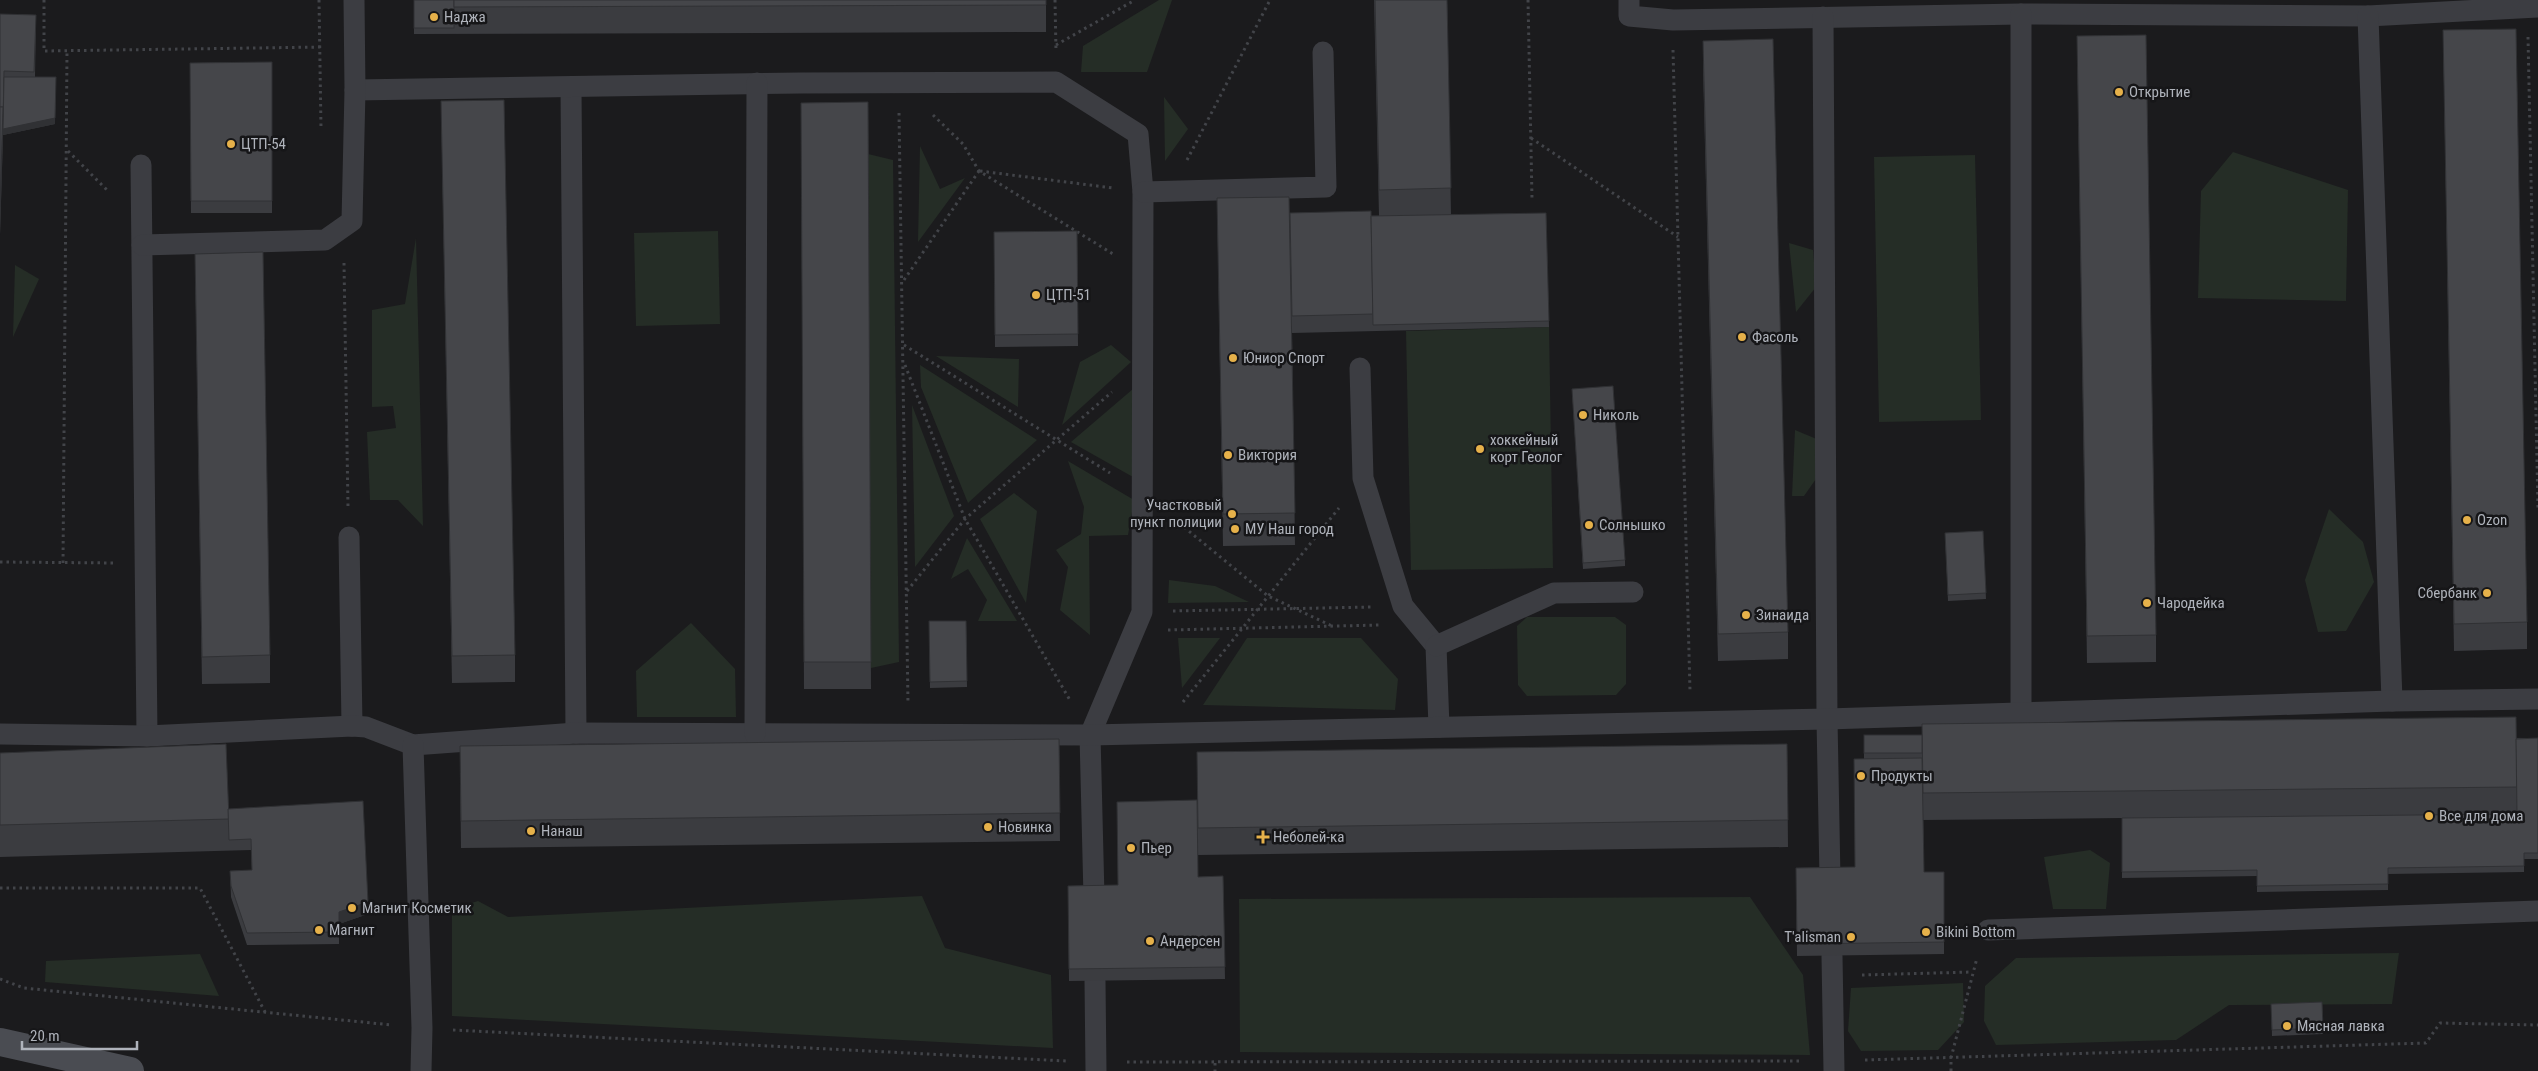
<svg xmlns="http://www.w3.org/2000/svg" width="2538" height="1071" viewBox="0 0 2538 1071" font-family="'Roboto Condensed',sans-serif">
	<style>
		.green { fill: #252d26 }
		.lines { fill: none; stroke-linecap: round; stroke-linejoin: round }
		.path { stroke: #424449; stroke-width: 3; stroke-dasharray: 2.5 4; stroke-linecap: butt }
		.lane { stroke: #3c3d42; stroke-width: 21 }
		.secondary { stroke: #4a4c52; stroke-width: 28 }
		.wall { fill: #3b3c40 }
		.shaded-wall { fill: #303134 }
		.building { fill: #45464a; stroke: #303134 }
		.poi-dot { fill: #e6b14a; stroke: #161618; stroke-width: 2 }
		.labels { text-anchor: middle; stroke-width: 5; stroke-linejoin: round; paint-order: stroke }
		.poi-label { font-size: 15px; fill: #afb3bb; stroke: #161618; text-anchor: start }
	</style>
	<rect width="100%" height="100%" fill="#1b1b1d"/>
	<g class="green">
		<path d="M1159,0H1172L1147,72H1081L1083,46Z"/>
		<path d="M1164,97L1188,129L1165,161Z"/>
		<path d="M920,146L940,189L965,178L918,242Z"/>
		<path d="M2233,152L2348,190L2346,301L2198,298L2201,191Z"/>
		<path d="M868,154L893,160L899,662L871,668Z"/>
		<path d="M1975,155L1981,420L1879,422L1874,157Z"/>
		<path d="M718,231L720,324L636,326L634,233Z"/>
		<path d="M416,238L423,526L398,500H370L367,432L396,428L393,406L372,407V310L405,304Z"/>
		<path d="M1789,243L1813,250L1816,287L1796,312Z"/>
		<path d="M15,265L39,279L13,337Z"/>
		<path d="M1549,327L1553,568L1411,570L1406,331Z"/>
		<path d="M1111,345L1131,362L1062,425L1080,362Z"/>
		<path d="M936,356L1019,359L1018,407Z"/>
		<path d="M920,365L1037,440L968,503L921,387Z"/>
		<path d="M1133,389V477L1071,442Z"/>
		<path d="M912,405L954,516L915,567Z"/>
		<path d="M1795,430L1819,440L1818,476L1804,496H1792Z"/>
		<path d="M1068,461L1134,500L1128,535L1089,536L1090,635L1060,610L1068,567L1056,550L1081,534L1084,507Z"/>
		<path d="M1014,493L1037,511L1026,603L980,519Z"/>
		<path d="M2329,509L2363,542L2374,582L2346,631L2318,632L2305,580Z"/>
		<path d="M967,538L1017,621H978L987,600L968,569L951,579Z"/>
		<path d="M1169,580L1215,586L1249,602L1168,603Z"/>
		<path d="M1527,617H1615L1626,625V684L1616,695L1527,696L1518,685L1517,626Z"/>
		<path d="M691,623L735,669L736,717H637L636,671Z"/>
		<path d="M1178,638H1220L1182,688Z"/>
		<path d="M1247,638H1361L1398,679L1395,710L1203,705Z"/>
		<path d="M2090,850L2110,863L2106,909H2053L2044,857Z"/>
		<path d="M922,896L945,948L1051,975L1053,1048L452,1016V909L478,901L508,917Z"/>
		<path d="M1750,897L1803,975L1810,1055L1240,1052L1239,899Z"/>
		<path d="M2399,953L2392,1004L2229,1005L2176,1040L1996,1045L1984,1021L1985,986L2016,958Z"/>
		<path d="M200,954L219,996L45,982L46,961Z"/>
		<path d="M1963,983L1964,1022L1938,1050L1861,1051L1848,1031L1851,988Z"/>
	</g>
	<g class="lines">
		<g class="path">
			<path d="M44,0V51L324,47"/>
			<path d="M319,0L321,129"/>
			<path d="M1055,0L1056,52"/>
			<path d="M1528,0L1532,199"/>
			<path d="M2528,37L2538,509"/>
			<path d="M1056,45L1135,0"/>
			<path d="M1673,50L1690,691"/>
			<path d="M899,113L908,704"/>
			<path d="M933,115L963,144L979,171L1113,254"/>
			<path d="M1531,138L1678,237"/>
			<path d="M68,151L109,192"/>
			<path d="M1187,160L1270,0"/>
			<path d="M980,171L1113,188"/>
			<path d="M344,263L348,507"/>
			<path d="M904,280L979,171"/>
			<path d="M904,345L1110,473"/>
			<path d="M905,365L965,519L1071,702"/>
			<path d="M1174,519L1268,596L1332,626"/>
			<path d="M0,562L115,563"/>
			<path d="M63,563L67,52"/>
			<path d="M907,591L965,519L1112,392"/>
			<path d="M1173,611L1372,607"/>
			<path d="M1168,630L1379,625"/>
			<path d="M1183,702L1339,508"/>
			<path d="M0,888H200L265,1012"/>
			<path d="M1862,975L1972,972"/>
			<path d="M0,979L24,988L392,1025"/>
			<path d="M453,1030L1066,1061"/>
			<path d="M1865,1060L2426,1043L2440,1023L2538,1025"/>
			<path d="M1127,1062L1803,1061"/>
			<path d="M1215,1063V1071"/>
			<path d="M1951,1071V1058L1977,958"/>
		</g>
		<g class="lane">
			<path d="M1629,0V16L1673,20L2021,14L2368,16L2538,7"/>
			<path d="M2021,14V714"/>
			<path d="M2368,16L2392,701"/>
			<path d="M1823,17L1827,719L1830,879"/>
			<path d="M571,88L576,733"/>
			<path d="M355,90L801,83L1056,82L1138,134L1143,192L1142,612L1090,735L1094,897"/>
			<path d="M141,165L147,736"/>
			<path d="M1143,192L1326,187L1323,52"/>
			<path d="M142,245L325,240L352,221L355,90L354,0"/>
			<path d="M1360,368L1363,478L1403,606L1436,646L1439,727"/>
			<path d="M349,537L352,726"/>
			<path d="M1436,646L1554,593L1633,592"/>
			<path d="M0,734L147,736L352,726L366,727L413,745L576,733L1090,735L1827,719L2392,701L2538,699"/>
			<path d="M755,734L757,83"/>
			<path d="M413,745L422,1028L421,1071"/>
			<path d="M1988,930L2538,911"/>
			<path d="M1832,956L1834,1071"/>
			<path d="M1095,981L1096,1071"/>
		</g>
		<path class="secondary" d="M0,1042L130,1071"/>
	</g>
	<g class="wall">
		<path d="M414,0H1046V32L414,34Z"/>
		<path d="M1374,0H1447L1451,215L1546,213L1549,327L1292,333L1295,545L1223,546L1217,198L1290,213L1379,216Z"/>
		<path d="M0,14L36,15L35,77L55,124L3,135L0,235Z"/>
		<path d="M2443,30L2527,622V649L2454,651Z"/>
		<path d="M2077,36L2156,635V662L2087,663Z"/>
		<path d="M1703,41L1788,632V659L1718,661L1703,68Z"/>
		<path d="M272,62V213H191L190,63Z"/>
		<path d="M441,101L515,655V682L452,683Z"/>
		<path d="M868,102L871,689H804L801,103Z"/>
		<path d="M1077,231L1078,346L995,347L994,232Z"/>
		<path d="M195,254L270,655V683L202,684Z"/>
		<path d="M1572,389L1625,560V566L1583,569Z"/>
		<path d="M1983,531L1986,599L1948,601L1945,533Z"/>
		<path d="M929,621H966L967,687L930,688Z"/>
		<path d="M1864,735L2538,738V859H2524V872L2388,874V890L2257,892V876L2122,878V818L1923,820L1924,872H1944V954L1797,956L1796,868L1855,867L1864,759Z"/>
		<path d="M1059,739L1060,841L461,848L460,773Z"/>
		<path d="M1787,744L1788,847L1198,855V877L1223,876L1225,979L1069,981L1068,886L1118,885L1197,800Z"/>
		<path d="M0,753L228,809L368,914L339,924V944L247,945L231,897L230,871L252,870L251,850L0,857Z"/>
		<path d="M2322,1002L2323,1034L2272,1036L2271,1004Z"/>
	</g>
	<g class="shaded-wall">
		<path d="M4,71L3,129L56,77L55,124L3,135Z"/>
		<path d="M3,107V135L0,235V207Z"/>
		<path d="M368,902V914L339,924V944V912Z"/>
	</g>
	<g class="building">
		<rect x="414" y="0" width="40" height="28"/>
		<path d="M454,0H1046V5L454,7Z"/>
		<path d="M1375,0H1447L1451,188L1379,190Z"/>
		<path d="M0,14L36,15L34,72L4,71L3,123V107H0Z"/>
		<path d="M2516,29L2527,622L2454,624L2443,30Z"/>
		<path d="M2146,35L2156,635L2087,636L2077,36Z"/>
		<path d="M1773,39L1788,632L1718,634L1703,41Z"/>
		<path d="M272,62V201H191L190,63Z"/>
		<path d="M4,77H56L55,118L3,129Z"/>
		<path d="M504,100L515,655L452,656L441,101Z"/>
		<path d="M868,102L871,662H804L801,103Z"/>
		<path d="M0,107H3L0,207Z"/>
		<path d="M1289,197L1295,513L1223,514L1217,198Z"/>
		<path d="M1371,211L1373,314L1292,316L1290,213Z"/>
		<path d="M1546,213L1549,321L1373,325L1371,216Z"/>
		<path d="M1077,231L1078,334L995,335L994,232Z"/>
		<path d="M263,252L270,655L202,657L195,254Z"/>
		<path d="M1613,386L1625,560L1583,563L1572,389Z"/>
		<path d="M1983,531L1986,593L1948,595L1945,533Z"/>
		<path d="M929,621H966L967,681L930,682Z"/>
		<path d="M2516,717L2517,787L1923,793L1922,724Z"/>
		<rect x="1864" y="735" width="58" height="18"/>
		<path d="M2538,738V853H2524V866L2388,868V884L2257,886V870L2122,872V818L2517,814L2516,739Z"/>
		<path d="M1059,739L1060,813L461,821L460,746Z"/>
		<path d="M226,744L229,819L0,825V753Z"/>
		<path d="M1787,744L1788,820L1198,828L1197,752Z"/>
		<path d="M1922,758L1924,872H1944V942L1797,944L1796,868L1855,867L1854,759Z"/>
		<path d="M1197,800L1198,877L1223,876L1225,967L1069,969L1068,886L1118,885L1117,802Z"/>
		<path d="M363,801L368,902L339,912V932L247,933L231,886L230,871L252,870L251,839L229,840L228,809Z"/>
		<path d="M2322,1002L2323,1028L2272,1030L2271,1004Z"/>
	</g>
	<g class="poi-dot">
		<circle cx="434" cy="17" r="5"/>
		<circle cx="2119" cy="92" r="5"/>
		<circle cx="231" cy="144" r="5"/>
		<circle cx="1036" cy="295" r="5"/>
		<circle cx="1742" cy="337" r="5"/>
		<circle cx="1233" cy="358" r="5"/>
		<circle cx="1583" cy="415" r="5"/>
		<circle cx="1480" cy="449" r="5"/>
		<circle cx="1228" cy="455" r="5"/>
		<circle cx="1232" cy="514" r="5"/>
		<circle cx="2467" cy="520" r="5"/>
		<circle cx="1589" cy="525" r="5"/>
		<circle cx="1235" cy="529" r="5"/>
		<circle cx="2487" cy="593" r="5"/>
		<circle cx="2147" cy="603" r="5"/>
		<circle cx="1746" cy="615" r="5"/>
		<circle cx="1861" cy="776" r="5"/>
		<circle cx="2429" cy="816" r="5"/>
		<circle cx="988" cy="827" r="5"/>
		<circle cx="531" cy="831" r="5"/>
		<path d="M1260.5 829.5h5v5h5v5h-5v5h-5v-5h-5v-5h5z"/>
		<circle cx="1131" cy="848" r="5"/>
		<circle cx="352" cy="908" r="5"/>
		<circle cx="319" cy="930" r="5"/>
		<circle cx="1926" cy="932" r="5"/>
		<circle cx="1851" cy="937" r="5"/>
		<circle cx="1150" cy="941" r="5"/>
		<circle cx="2287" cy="1026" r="5"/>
	</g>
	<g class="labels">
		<g class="poi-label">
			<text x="444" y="22">Наджа</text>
			<text x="2129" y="97">Открытие</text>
			<text x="241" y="149">ЦТП-54</text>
			<text x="1046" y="300">ЦТП-51</text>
			<text x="1752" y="342">Фасоль</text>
			<text x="1243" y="363">Юниор Спорт</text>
			<text x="1593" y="420">Николь</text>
			<text x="1490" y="445">хоккейный<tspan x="1490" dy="17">корт Геолог</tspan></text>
			<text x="1238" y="460">Виктория</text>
			<text x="1222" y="510" text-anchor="end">Участковый<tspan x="1222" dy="17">пункт полиции</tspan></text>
			<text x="2477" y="525">Ozon</text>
			<text x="1599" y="530">Солнышко</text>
			<text x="1245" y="534">МУ Наш город</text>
			<text x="2477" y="598" text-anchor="end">Сбербанк</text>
			<text x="2157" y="608">Чародейка</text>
			<text x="1756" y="620">Зинаида</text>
			<text x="1871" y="781">Продукты</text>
			<text x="2439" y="821">Все для дома</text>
			<text x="998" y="832">Новинка</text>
			<text x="541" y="836">Нанаш</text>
			<text x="1273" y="842">Неболей-ка</text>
			<text x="1141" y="853">Пьер</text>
			<text x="362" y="913">Магнит Косметик</text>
			<text x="329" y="935">Магнит</text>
			<text x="1936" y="937">Bikini Bottom</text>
			<text x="1841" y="942" text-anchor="end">T'alisman</text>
			<text x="1160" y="946">Андерсен</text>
			<text x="2297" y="1031">Мясная лавка</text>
		</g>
	</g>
	<path d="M22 1041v8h115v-8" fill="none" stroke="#afb3bb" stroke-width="2.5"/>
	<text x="30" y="1041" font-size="15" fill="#afb3bb" stroke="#161618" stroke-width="4" paint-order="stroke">20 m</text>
</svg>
